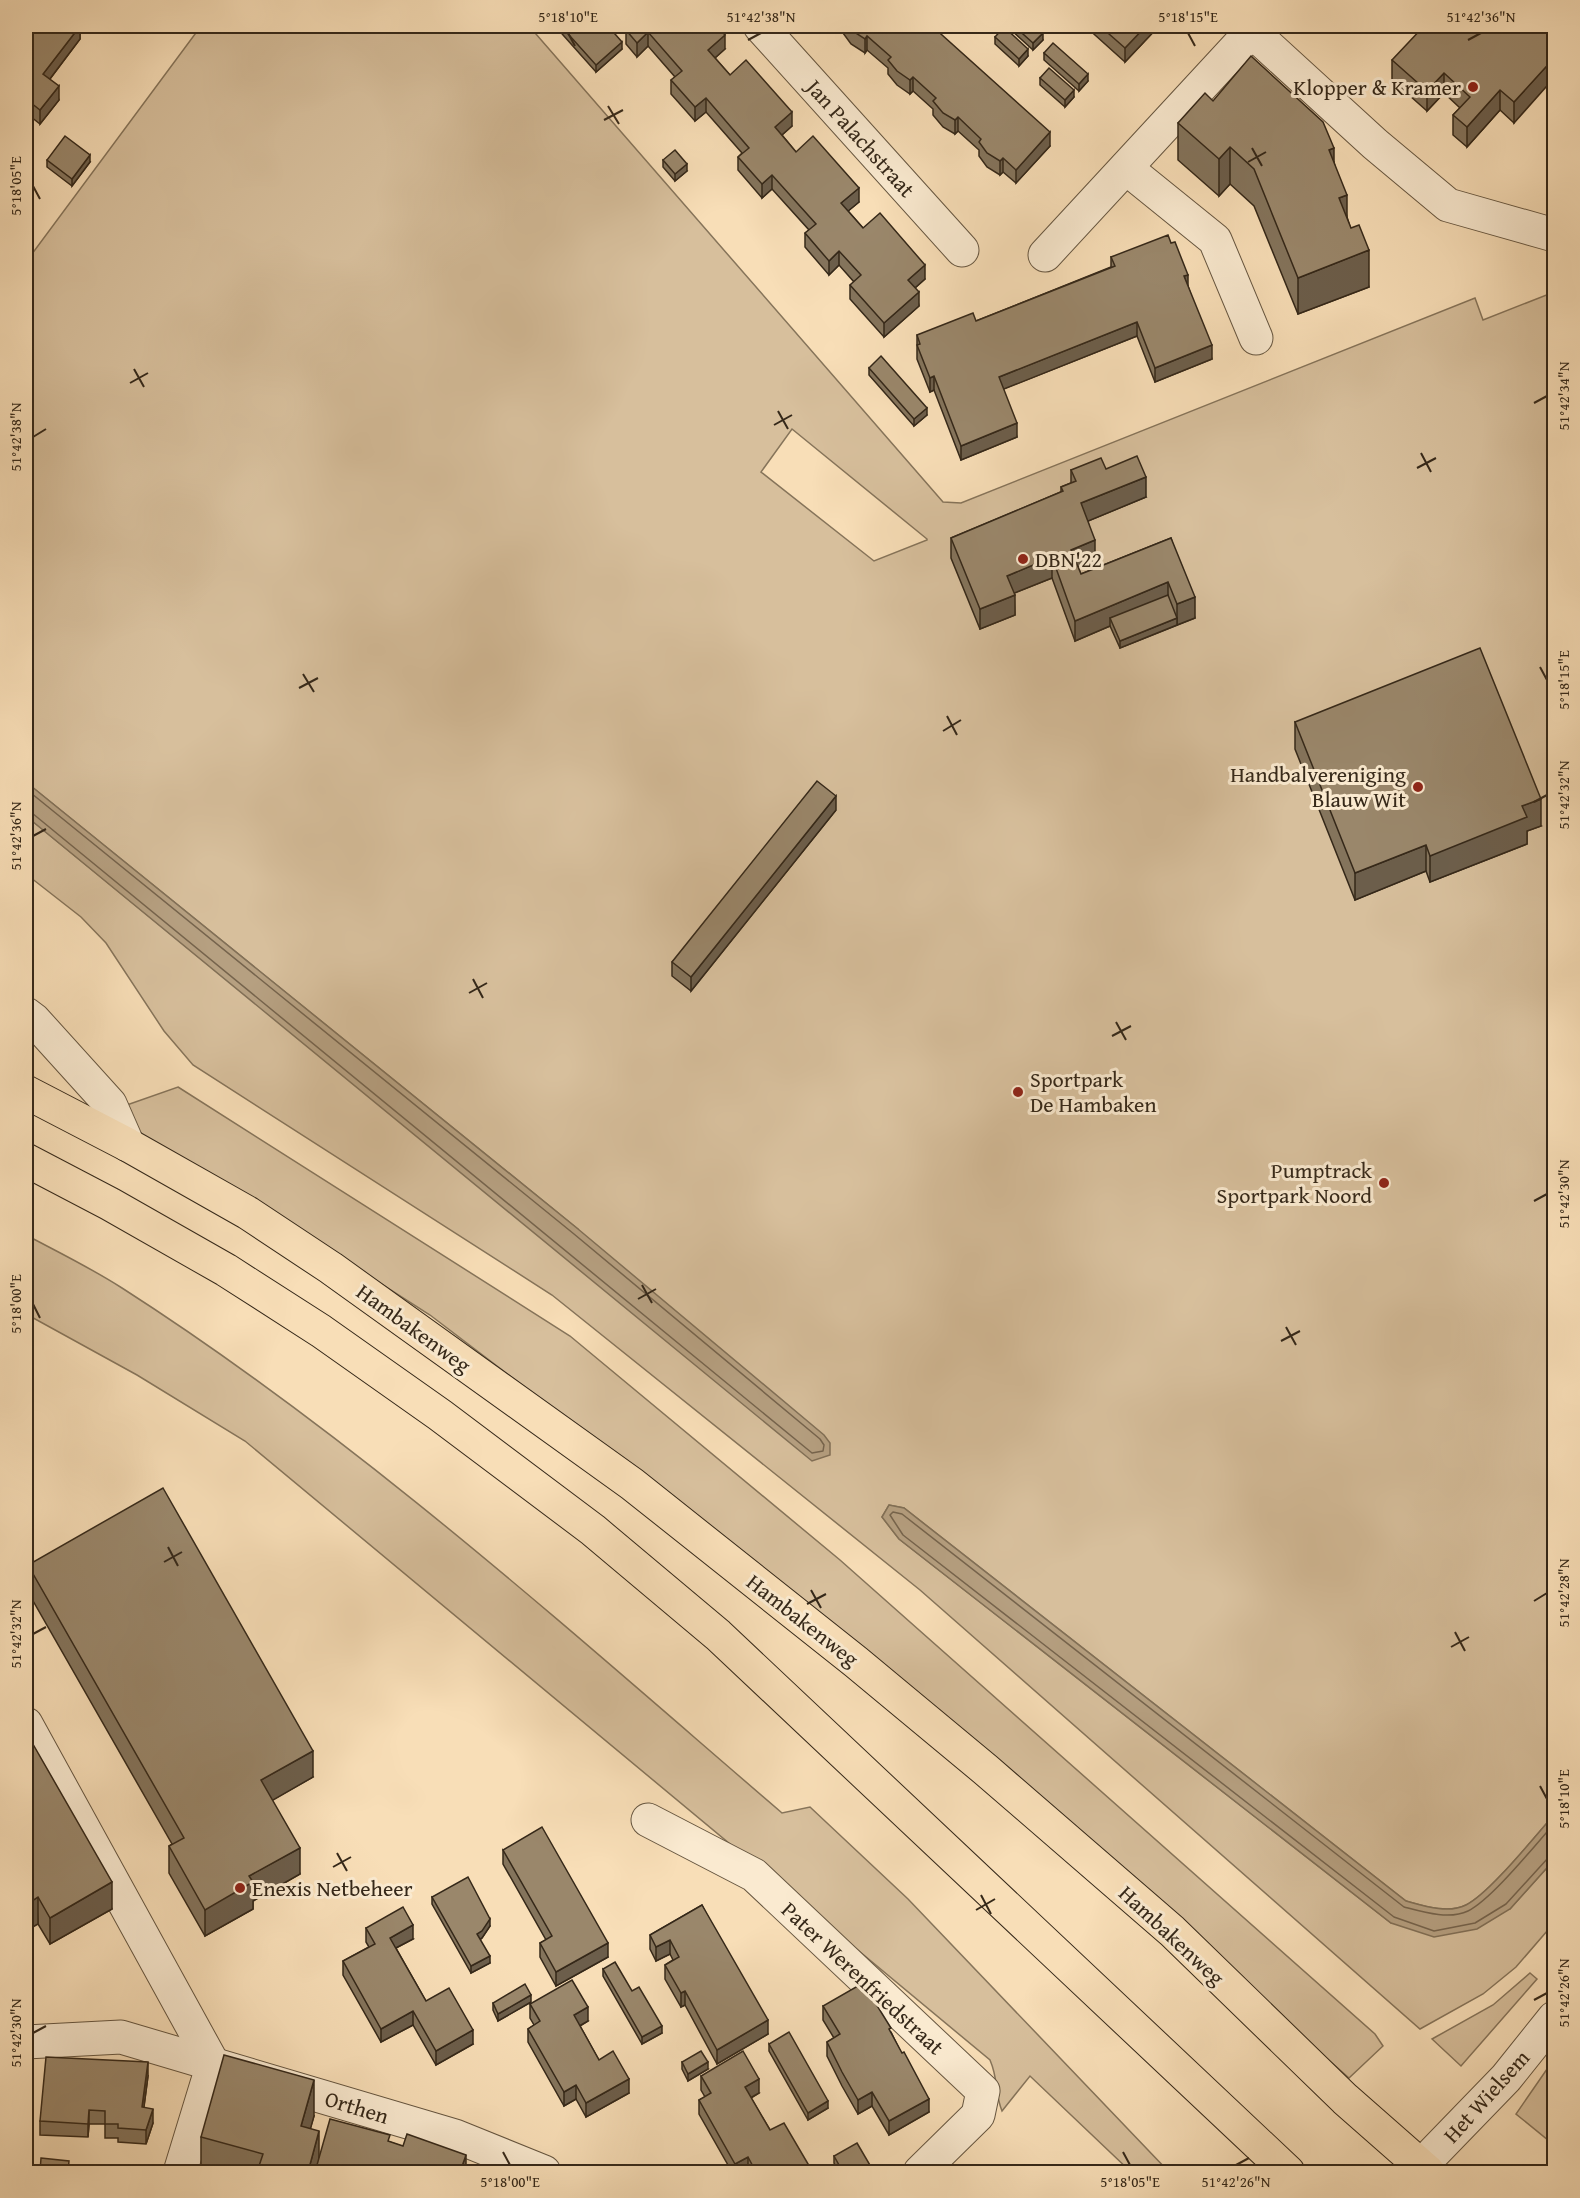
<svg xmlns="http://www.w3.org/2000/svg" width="1580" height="2198" viewBox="0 0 1580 2198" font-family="'Gentium Book Plus',serif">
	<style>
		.green { fill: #d7bf9c; stroke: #86745a; stroke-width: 1.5; fill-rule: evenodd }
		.water { fill: #b6a081; stroke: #827057; stroke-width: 1.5 }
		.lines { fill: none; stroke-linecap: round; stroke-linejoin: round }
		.shore { stroke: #76644d; stroke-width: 1.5 }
		.minor-casing { stroke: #665640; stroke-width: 35 }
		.major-casing { stroke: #352819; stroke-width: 35 }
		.minor { stroke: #faead0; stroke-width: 33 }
		.major { stroke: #f8deb7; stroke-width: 33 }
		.wall { fill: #84745c; stroke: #352819; stroke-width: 1.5 }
		.shaded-wall { fill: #6c5e4b; stroke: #352819; stroke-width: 1.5 }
		.building { fill: #9a876b; stroke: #352819; stroke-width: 1.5 }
		.ticks { fill: none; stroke: #352819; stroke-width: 2 }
		.poi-dot { fill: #8f2418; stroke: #faead0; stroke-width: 2 }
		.labels { text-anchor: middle; stroke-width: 6; stroke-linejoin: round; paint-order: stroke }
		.poi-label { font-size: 22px; fill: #352819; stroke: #faead0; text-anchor: end }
		.street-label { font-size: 22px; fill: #352819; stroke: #faead0 }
		.neatline { fill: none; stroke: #352819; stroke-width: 2 }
		.ticks-label { font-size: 15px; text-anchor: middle; fill: #352819 }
	</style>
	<rect width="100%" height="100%" fill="#f8deb7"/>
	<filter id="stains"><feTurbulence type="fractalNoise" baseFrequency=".00333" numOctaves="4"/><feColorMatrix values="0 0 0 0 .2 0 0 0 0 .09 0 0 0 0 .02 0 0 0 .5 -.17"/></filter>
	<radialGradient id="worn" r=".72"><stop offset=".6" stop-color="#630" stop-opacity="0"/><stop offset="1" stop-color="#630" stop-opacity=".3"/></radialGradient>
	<g class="green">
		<path d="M201,26H529L943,502L961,503L1475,298L1483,320L1554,292V1815C1535,1836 1489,1894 1466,1905C1448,1914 1424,1906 1406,1901L904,1508L889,1505L882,1517L899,1539L1391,1923L1510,1909L1554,1860V1923L1516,1967L1483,1994L1420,2029L920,1590L552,1295L193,1065L164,1031L106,943L81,917L26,874V816L548,1242L578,1229L26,782V262ZM792,429L927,539V540L874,561L761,472Z"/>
		<path d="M178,1087L570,1336L840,1560L1375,2034L1383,2046L1349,2078L978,1750L615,1456L430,1315L280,1219L104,1113Z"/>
		<path d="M26,1235C58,1252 91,1268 122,1288C359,1440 569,1630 782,1813L810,1807L908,1899L1169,2172H1131L1030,2076L1002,2111C994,2091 999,2081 990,2060L245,1441L137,1375L26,1314Z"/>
		<path d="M1530,1973L1537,1979L1461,2066L1432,2039L1493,2005Z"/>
		<path d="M1554,2059V2137L1548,2140L1516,2114Z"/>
	</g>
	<g class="water">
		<path d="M26,782L578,1229L824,1435L830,1443V1455L812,1461L26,816Z"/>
		<path d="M889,1505L904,1508L1406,1901C1424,1906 1448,1914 1466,1905C1489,1894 1535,1836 1554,1815V1860L1510,1909L1477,1929L1434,1937L1391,1923L899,1539L882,1517Z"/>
	</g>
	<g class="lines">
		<g class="shore">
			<path d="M26,789L574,1234L820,1439L824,1445L823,1451L812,1453L32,813L26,812"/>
			<path d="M1554,1824C1535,1845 1492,1899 1468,1911C1449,1920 1423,1912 1404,1907L902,1514L893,1512L890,1515L903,1535L1394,1917L1434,1931L1475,1923L1506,1904L1548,1858L1554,1856"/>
		</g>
		<g class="minor-casing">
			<g id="minor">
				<path d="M760,26L962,250"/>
				<path d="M1246,26L1375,144L1448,205L1554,235"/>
				<path d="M1126,168L1215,240L1256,338"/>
				<path d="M1045,255L1252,31"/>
				<path d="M26,1014L34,1020L110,1104L128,1145"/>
				<path d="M26,1724L213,2064L180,2172"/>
				<path d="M648,1820L754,1875L983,2091L978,2115L920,2172"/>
				<path d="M26,2042L121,2037L455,2136L544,2172"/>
				<path d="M1415,2172L1506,2078L1554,2018"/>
			</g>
		</g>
		<g class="major-casing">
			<g id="major">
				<path d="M26,1092L128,1145L248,1213L331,1268L632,1484L856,1662L986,1770L1172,1931L1345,2099L1428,2172"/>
				<path d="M26,1160L110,1204L226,1270L321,1331L440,1415L593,1530L718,1635L1288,2172"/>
			</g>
		</g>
		<use href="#minor" class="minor"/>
		<use href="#major" class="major"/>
	</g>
	<g class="wall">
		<path d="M26,26H80V39L50,79L59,100L40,124L26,113Z"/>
		<path d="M555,26H608L622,49L596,72Z"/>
		<path d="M631,26L725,49L715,58L730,75L792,126L782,135L796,152L859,202L848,211L863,228L925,279L915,288L919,306L884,337L850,299V285L854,282L839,265L829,275L805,247V233L809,230L772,189L762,198L738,170V157L742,153L706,112L695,121L671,94V80L675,77L648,46L637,57L626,44V30Z"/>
		<path d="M841,26H932L1050,146L1016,183L1003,172L1000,175L987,167L979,156V150L958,131L955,134L943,127L933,115V109L913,91L910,94L897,85L888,74V68L867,50L865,53L851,44L843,33V27Z"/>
		<path d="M1009,26H1034L1043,40L1033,50L1009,28Z"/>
		<path d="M1085,26H1159L1125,62Z"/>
		<path d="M1554,26L1514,123L1500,110L1467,147L1453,135V115L1460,108L1444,93L1427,111L1392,80V60Z"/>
		<path d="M995,37L1028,56L1019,66L995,44Z"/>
		<path d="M1044,53L1088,81L1079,91L1044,60Z"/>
		<path d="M1040,78L1074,97L1065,107L1040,85Z"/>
		<path d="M1213,101L1334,162L1347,217L1369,287L1298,314L1254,206L1230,184L1219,196L1178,160V123Z"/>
		<path d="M47,160L90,162L72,186L47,167Z"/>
		<path d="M663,160L687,171L675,181L663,167Z"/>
		<path d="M1111,257L1188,286L1212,359L1155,382L1137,336L1003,389L1017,437L961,460L934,390L930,392L917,359V335L976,321L1111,267Z"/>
		<path d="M869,368L927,415L914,426L869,375Z"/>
		<path d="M1106,469L1146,497L1088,521L1095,560L1078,567L1081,574L1171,538L1195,618L1120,648L1110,626L1075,641L1052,578L1014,593L1015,615L980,629L951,558V538L1061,492V487L1071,483V470Z"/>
		<path d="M1295,722L1541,826L1527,831V844L1430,882L1426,871L1355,900L1295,749Z"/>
		<path d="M836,810L691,991L672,976V962Z"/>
		<path d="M28,1565L313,1777L272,1800L300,1874L253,1901V1909L205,1936L169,1873V1846L172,1844L28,1592Z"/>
		<path d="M26,1732L112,1909L50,1944L38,1924Z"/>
		<path d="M503,1850L608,1957L556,1986L540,1957V1943L546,1940L503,1864Z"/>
		<path d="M432,1897L490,1926L482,1938L480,1940L490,1963L471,1973L432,1904Z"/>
		<path d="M702,1905L768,2034L717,2064L685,2005L681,2007L665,1979V1965L673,1960L670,1954L656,1961L650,1949V1935Z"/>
		<path d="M366,1928L413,1939L396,1948L426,2001L473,2044L436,2065L413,2025L381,2042L343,1975V1961L369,1947L366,1942Z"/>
		<path d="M603,1969L632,1991L662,2033L642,2044L603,1976Z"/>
		<path d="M531,2002L498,2021L493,2010V2003Z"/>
		<path d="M530,2004L588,2021L580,2026L599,2060L629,2093L586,2117L576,2099L564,2106L528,2042V2029L534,2025L530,2018Z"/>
		<path d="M823,2006L891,2032L929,2112L889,2135L872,2106L858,2114L842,2086L827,2056V2042L834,2038L823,2020Z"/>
		<path d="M769,2044L828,2108L808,2120L769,2051Z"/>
		<path d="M682,2062L708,2069L688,2081L682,2069Z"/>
		<path d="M26,2065L31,2109V2123L26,2124Z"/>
		<path d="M148,2076L144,2107L153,2123L146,2144L118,2142V2138H105V2124H89L88,2137L40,2135V2121Z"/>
		<path d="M701,2076L759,2093L751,2098L770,2130L811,2172H749L748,2171L744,2172H732L699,2114V2100L705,2097L701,2090Z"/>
		<path d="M314,2116L310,2129L319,2157L390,2142L466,2169L465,2172H201V2137Z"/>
		<path d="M834,2156L874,2172H839L834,2163Z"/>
	</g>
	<g class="shaded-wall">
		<path d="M80,26V39L43,88V74Z"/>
		<path d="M1146,26H1159L1125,62V48Z"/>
		<path d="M648,32V46L637,57V43Z"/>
		<path d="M1043,33V40L1033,50V43Z"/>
		<path d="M725,35V49L708,64V50Z"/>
		<path d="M867,36V50L865,53V39Z"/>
		<path d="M622,42V49L596,72V65Z"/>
		<path d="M1028,49V56L1019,66V59Z"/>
		<path d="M1554,58V78L1514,123V102Z"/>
		<path d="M1444,73V93L1427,111V91Z"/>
		<path d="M1088,74V81L1079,91V84Z"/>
		<path d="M913,77V91L910,94V80Z"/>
		<path d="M59,86V100L40,124V110Z"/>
		<path d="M1074,90V97L1065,107V100Z"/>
		<path d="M1500,90V110L1467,147V127Z"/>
		<path d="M706,98V112L695,121V107Z"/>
		<path d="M792,112V126L775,141V127Z"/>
		<path d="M958,117V131L955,134V120Z"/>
		<path d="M1050,132V146L1016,183V170Z"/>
		<path d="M1230,147V184L1219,196V159Z"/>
		<path d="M1334,148V185L1329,150Z"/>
		<path d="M90,155V162L72,186V179Z"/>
		<path d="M1003,158V172L1000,175V161Z"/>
		<path d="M687,164V171L675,181V174Z"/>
		<path d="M772,175V189L762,198V184Z"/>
		<path d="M859,188V202L841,217V203Z"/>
		<path d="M1347,195V232L1339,198Z"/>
		<path d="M1369,250V287L1298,314V278Z"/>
		<path d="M839,251V265L829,275V261Z"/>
		<path d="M925,265V279L908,294V280Z"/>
		<path d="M1188,275V289L1184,276Z"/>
		<path d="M919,292V306L884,337V323Z"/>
		<path d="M1137,322V336L999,391V377Z"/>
		<path d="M1212,345V359L1155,382V368Z"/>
		<path d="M934,376V390L930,392V378Z"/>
		<path d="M927,408V415L914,426V419Z"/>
		<path d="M1017,423V437L961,460V446Z"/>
		<path d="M1146,477V497L1081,524V503Z"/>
		<path d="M1095,540V560L1071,570V550Z"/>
		<path d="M1052,557V578L1007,596V576Z"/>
		<path d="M1168,582V602L1110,618V626L1075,641V621Z"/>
		<path d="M1015,595V615L980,629V609Z"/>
		<path d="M1195,597V618L1177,625V604Z"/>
		<path d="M1177,618V625L1120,648V641Z"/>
		<path d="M836,796V810L691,991V977Z"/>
		<path d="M1541,799V826L1527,831V844L1430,882V856L1522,806Z"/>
		<path d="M1426,845V871L1355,900V873Z"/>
		<path d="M313,1751V1777L261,1807V1780Z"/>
		<path d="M300,1848V1874L253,1901V1909L205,1936V1910L249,1876Z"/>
		<path d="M112,1882V1909L50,1944V1918Z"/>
		<path d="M38,1897V1924L26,1931V1905Z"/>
		<path d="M490,1919V1926L482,1938L477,1941V1934Z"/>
		<path d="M413,1925V1939L390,1951V1938Z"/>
		<path d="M670,1940V1954L656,1961V1947Z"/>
		<path d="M608,1943V1957L556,1986V1972Z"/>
		<path d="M490,1956V1963L471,1973V1966Z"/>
		<path d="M685,1991V2005L681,2007V1993Z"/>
		<path d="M531,1995V2002L498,2021V2014Z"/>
		<path d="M588,2007V2021L574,2029V2015Z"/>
		<path d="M413,2011V2025L381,2042V2029Z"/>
		<path d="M768,2020V2034L717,2064V2050Z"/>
		<path d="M662,2026V2033L642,2044V2037Z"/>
		<path d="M473,2030V2044L436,2065V2051Z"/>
		<path d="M148,2062V2076L142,2121V2107Z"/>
		<path d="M708,2062V2069L688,2081V2074Z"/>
		<path d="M629,2079V2093L586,2117V2103Z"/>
		<path d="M759,2079V2093L745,2101V2087Z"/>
		<path d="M314,2080V2116L301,2163V2126Z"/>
		<path d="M576,2085V2099L564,2106V2092Z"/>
		<path d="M872,2092V2106L858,2114V2100Z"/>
		<path d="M929,2099V2112L889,2135V2121Z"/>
		<path d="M828,2101V2108L808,2120V2113Z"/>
		<path d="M153,2109V2123L146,2144V2130Z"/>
		<path d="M89,2110V2124L88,2137V2124Z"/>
		<path d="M319,2131V2168L318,2172H308Z"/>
		<path d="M466,2155V2169L465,2172H460Z"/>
		<path d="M748,2157V2171L744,2172H735V2164Z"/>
	</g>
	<g class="building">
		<path d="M26,26H80L43,74L59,86L40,110L26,99Z"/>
		<path d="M561,26H608L622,42L596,65Z"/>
		<path d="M631,26H717L725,35L708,50L730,75L746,60L792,112L775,127L796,152L813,136L859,188L841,203L863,228L880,213L925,265L908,280L919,292L884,323L850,285L861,275L839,251L829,261L805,233L816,224L772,175L762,184L738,157L749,148L706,98L695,107L671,80L682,71L648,32L637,43L626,30Z"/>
		<path d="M848,26H932L1050,132L1016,170L1003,158L1000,161L987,153L979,142L981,139L958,117L955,120L943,113L933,101L936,98L913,77L910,80L897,71L888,60L891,57L867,36L865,39L851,30Z"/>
		<path d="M1014,26H1034L1043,33L1033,43Z"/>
		<path d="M1100,26H1146L1125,48Z"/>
		<path d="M1424,26H1554V58L1514,102L1500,90L1467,127L1453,115L1470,97L1444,73L1427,91L1392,60Z"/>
		<path d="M1004,27L1028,49L1019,59L995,37Z"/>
		<path d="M1053,43L1088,74L1079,84L1044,53Z"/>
		<path d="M1251,56L1323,122L1334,148L1329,150L1347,195L1339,198L1351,228L1359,225L1369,250L1298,278L1254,169L1230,147L1219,159L1178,123L1205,93L1213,101Z"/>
		<path d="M1049,68L1074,90L1065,100L1040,78Z"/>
		<path d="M65,136L90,155L72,179L47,160Z"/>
		<path d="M675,150L687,164L675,174L663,160Z"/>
		<path d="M1168,235L1171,243L1175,242L1188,275L1184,276L1212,345L1155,368L1137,322L999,377L1017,423L961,446L934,376L930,378L917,345L920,344L917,335L973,313L976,321L1115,266L1111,257Z"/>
		<path d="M881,356L927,408L914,419L869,368Z"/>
		<path d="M1137,456L1146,477L1081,503L1095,540L1071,550L1081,574L1171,538L1195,597L1177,604L1168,582L1075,621L1052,557L1007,576L1015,595L980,609L951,538L1063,491L1061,487L1076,481L1071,470L1101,458L1106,469Z"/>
		<path d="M1168,595L1177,618L1120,641L1110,618Z"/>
		<path d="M1480,648L1541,799L1522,806L1527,817L1430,856L1426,845L1355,873L1295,722Z"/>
		<path d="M817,781L836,796L691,977L672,962Z"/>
		<path d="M163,1488L313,1751L261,1780L300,1848L249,1876L253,1882L205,1910L169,1846L184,1838L28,1565Z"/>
		<path d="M26,1732L112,1882L50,1918L38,1897L26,1905Z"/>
		<path d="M542,1827L608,1943L556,1972L540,1943L552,1936L503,1850Z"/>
		<path d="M468,1877L490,1919L482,1931L477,1934L490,1956L471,1966L432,1897Z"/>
		<path d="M702,1905L768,2020L717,2050L685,1991L681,1993L665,1965L679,1957L670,1940L656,1947L650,1935Z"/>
		<path d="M403,1907L413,1925L390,1938L426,2001L449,1988L473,2030L436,2051L413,2011L381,2029L343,1961L375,1944L366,1928Z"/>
		<path d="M615,1962L632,1991L639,1987L662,2026L642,2037L603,1969Z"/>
		<path d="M572,1980L588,2007L574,2015L599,2060L613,2051L629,2079L586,2103L576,2085L564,2092L528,2029L540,2021L530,2004Z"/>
		<path d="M863,1983L891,2028L889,2029L902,2053L904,2052L929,2099L889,2121L872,2092L858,2100L842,2072L827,2042L840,2034L823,2006Z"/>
		<path d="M525,1984L531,1995L498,2014L493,2003Z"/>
		<path d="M789,2032L828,2101L808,2113L769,2044Z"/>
		<path d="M701,2051L708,2062L688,2074L682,2062Z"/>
		<path d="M743,2051L759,2079L745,2087L770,2130L784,2123L811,2169L805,2172H756L748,2157L735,2164L699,2100L711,2093L701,2076Z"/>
		<path d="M224,2055L314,2080L301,2126L319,2131L308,2172H257L263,2154L201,2137Z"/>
		<path d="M46,2057L148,2062L142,2107L153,2109L146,2130L118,2128V2124H105V2111L89,2110L88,2124L40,2121Z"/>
		<path d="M26,2065L31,2109L26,2110Z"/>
		<path d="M330,2119L390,2135L388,2141L403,2146L407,2134L466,2155L460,2172H398L381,2167L379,2172H315Z"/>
		<path d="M857,2143L874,2172H843L834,2156Z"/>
		<path d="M41,2158L69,2161L68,2172H40Z"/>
		<path d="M503,2168L514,2172H501Z"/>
	</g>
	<path class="ticks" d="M568,33L575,46M1188,33L1195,46M748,40L761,33M1468,40L1481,33M608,106L619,124M604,120L623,110M1252,148L1262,166M1248,162L1266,152M33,186L40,199M134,369L144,387M130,383L148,373M1534,403L1547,396M778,411L788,429M774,425L792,415M33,437L46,429M1421,453L1431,472M1417,468L1436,458M1540,667L1547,680M303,674L314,692M299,688L318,678M947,716L957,735M943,731L961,720M1534,802L1547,795M33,836L46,829M473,979L483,998M469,993L487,983M1116,1022L1126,1040M1112,1036L1131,1026M1534,1201L1547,1194M642,1285L652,1303M638,1299L656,1289M33,1304L40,1318M1286,1327L1296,1345M1281,1341L1300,1331M168,1547L178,1566M164,1562L182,1552M811,1590L821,1608M1534,1601L1547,1593M807,1604L826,1594M1455,1632L1465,1651M33,1634L46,1627M1451,1647L1469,1637M1540,1786L1547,1799M337,1853L347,1871M333,1867L351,1857M981,1895L991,1914M976,1910L995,1899M1534,2000L1547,1993M33,2033L46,2026M503,2152L510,2165M1123,2152L1130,2165M1236,2165L1249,2158"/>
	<g class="poi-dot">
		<circle cx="1473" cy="87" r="6"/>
		<circle cx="1023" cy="559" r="6"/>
		<circle cx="1418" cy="787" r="6"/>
		<circle cx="1018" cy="1092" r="6"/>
		<circle cx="1384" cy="1183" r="6"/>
		<circle cx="240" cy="1888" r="6"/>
	</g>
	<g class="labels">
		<g class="poi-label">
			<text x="1461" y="95">Klopper &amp; Kramer</text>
			<text x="1035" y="567" text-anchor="start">DBN'22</text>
			<text x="1406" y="782">Handbalvereniging<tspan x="1406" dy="25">Blauw Wit</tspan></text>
			<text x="1030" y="1087" text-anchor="start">Sportpark<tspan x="1030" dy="25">De Hambaken</tspan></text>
			<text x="1372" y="1178">Pumptrack<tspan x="1372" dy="25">Sportpark Noord</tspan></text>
			<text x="252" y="1896" text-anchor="start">Enexis Netbeheer</text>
		</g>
		<g class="street-label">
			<text transform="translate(861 138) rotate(48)" y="8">Jan Palachstraat</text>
			<text transform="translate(414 1328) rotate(36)" y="8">Hambakenweg</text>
			<text transform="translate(803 1620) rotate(38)" y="8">Hambakenweg</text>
			<text transform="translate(1172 1935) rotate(43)" y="8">Hambakenweg</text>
			<text transform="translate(863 1978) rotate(43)" y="8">Pater Werenfriedstraat</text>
			<text transform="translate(1486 2096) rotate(-48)" y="8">Het Wielsem</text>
			<text transform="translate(357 2107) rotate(17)" y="8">Orthen</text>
		</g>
	</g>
	<rect width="1580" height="2198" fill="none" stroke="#f8deb7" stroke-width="66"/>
	<rect x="33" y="33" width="1514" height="2132" class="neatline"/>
	<g class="ticks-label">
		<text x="568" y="22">5°18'10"E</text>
		<text x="761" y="22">51°42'38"N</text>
		<text x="1188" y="22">5°18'15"E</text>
		<text x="1481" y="22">51°42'36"N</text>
		<text transform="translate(16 186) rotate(-90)" y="5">5°18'05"E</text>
		<text transform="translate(1564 396) rotate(-90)" y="5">51°42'34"N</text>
		<text transform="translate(16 437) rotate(-90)" y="5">51°42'38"N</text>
		<text transform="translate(1564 680) rotate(-90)" y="5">5°18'15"E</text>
		<text transform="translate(1564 795) rotate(-90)" y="5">51°42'32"N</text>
		<text transform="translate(16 836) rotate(-90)" y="5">51°42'36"N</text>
		<text transform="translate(1564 1194) rotate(-90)" y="5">51°42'30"N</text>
		<text transform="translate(16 1304) rotate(-90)" y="5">5°18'00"E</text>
		<text transform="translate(1564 1593) rotate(-90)" y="5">51°42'28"N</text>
		<text transform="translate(16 1634) rotate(-90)" y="5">51°42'32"N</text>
		<text transform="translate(1564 1799) rotate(-90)" y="5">5°18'10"E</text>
		<text transform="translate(1564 1993) rotate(-90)" y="5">51°42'26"N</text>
		<text transform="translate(16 2033) rotate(-90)" y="5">51°42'30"N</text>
		<text x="510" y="2187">5°18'00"E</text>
		<text x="1130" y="2187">5°18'05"E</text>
		<text x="1236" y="2187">51°42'26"N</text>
	</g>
	<rect width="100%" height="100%" filter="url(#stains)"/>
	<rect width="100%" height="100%" fill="url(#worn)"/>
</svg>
